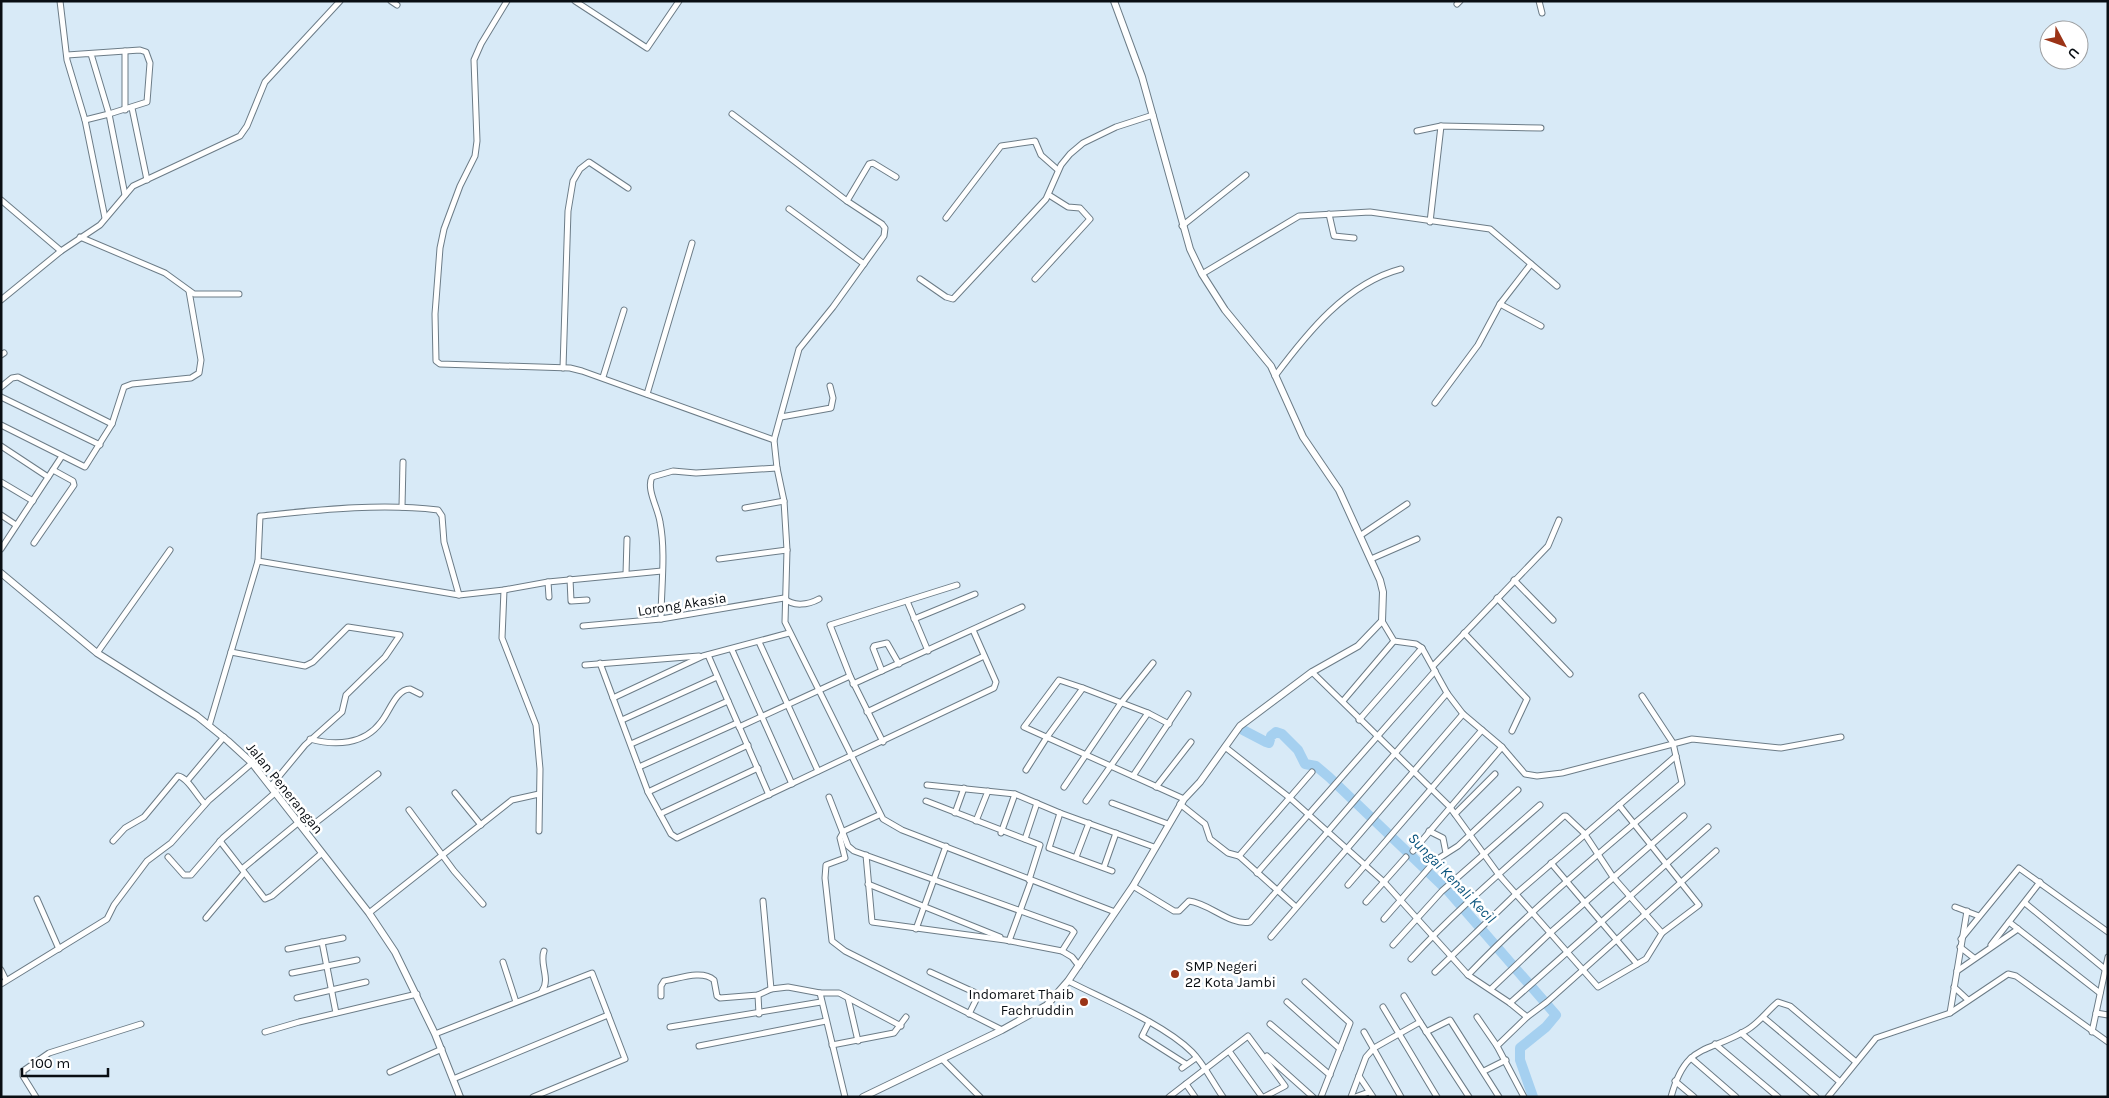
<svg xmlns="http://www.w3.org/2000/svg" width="2109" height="1098" viewBox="0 0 2109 1098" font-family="Karla,sans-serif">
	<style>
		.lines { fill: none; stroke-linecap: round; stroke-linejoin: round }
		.river { stroke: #a5d0f0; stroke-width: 10 }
		.minor-casing { stroke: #6c7c87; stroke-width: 7 }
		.tertiary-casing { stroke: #6c7c87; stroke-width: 8 }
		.minor { stroke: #fff; stroke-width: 5 }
		.tertiary { stroke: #fff; stroke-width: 6 }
		.poi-dot { fill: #9b3316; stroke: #fff; stroke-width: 2 }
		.labels { text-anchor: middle; stroke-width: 5; stroke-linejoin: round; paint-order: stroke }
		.street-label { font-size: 14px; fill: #090e13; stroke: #fff }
		.poi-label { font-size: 14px; fill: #090e13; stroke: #fff; text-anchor: start }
		.water-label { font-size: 15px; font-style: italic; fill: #0a547d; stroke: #fff }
	</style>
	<rect width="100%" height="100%" fill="#d8eaf7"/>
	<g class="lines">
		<path class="river" d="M1243,730L1266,742L1269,743L1271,736L1276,732L1282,734L1298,750L1305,764L1316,766L1329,777L1449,892L1556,1015L1546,1027L1520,1048V1060L1533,1097"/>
		<g class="minor-casing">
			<g id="minor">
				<path d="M60,1L67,60L85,120L105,218"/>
				<path d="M391,1L397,5"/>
				<path d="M507,1L481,44L474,60L477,141L475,156L460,186L444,229L440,248L435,314L436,361L440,364L570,368L582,371L774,440"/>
				<path d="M575,1L647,48L679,1"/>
				<path d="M1539,1L1542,13"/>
				<path d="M1457,4L1460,1"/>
				<path d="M125,51V110"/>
				<path d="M67,55L140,50L146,52L150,63L147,102L109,114L91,54"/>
				<path d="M132,108L147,180"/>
				<path d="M732,114L847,201"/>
				<path d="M85,120L109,114L125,195"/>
				<path d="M1417,131L1441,126L1541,128"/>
				<path d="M896,177L873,163L869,164L847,201L882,224L885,228L884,236L833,307L799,349L774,440L777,468L784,501L787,550L785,622L883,819L902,830L1115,912"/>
				<path d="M1,200L61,251"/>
				<path d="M789,209L864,264"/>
				<path d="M1329,214L1334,236L1354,238"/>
				<path d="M946,218L1001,146L1035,141L1041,155L1058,170"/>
				<path d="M1430,222L1441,126"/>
				<path d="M1182,226L1246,175"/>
				<path d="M80,237L165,273L194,294H239"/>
				<path d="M1202,274L1299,216L1370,212L1490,229L1557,286"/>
				<path d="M920,279L946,297L953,299L1046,199L1061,165L1070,154L1083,143L1116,127L1153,115"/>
				<path d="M1035,279L1090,219L1080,208L1068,207L1049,195"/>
				<path d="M1,300L61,251L100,225L133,186L240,136L247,126L265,82L340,1"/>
				<path d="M1500,304L1541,326"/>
				<path d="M1,355L4,353"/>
				<path d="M563,368L568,211L573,181L580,169L589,162L628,188"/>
				<path d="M1275,376C1307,333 1347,283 1401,269"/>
				<path d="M603,377L624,310"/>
				<path d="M1,387L12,378L18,377L112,424"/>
				<path d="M647,394L692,243"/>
				<path d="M1,397L100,445"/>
				<path d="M1435,403L1478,345L1500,304L1531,264"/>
				<path d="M781,417L831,408L833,398L830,386"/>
				<path d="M1,425L85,467L112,424L124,387L132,384L191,378L199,373L201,360L189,291"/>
				<path d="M1,446L48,477"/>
				<path d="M1,482L33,501"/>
				<path d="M402,507L403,462"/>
				<path d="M745,508L784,501"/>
				<path d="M1,515L16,525"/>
				<path d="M1361,535L1407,504"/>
				<path d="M34,543L74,485L73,481L53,470"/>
				<path d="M1,549L62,456"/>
				<path d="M719,559L787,550"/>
				<path d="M1371,559L1417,539"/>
				<path d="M258,561L459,595L504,590L548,582L662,571"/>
				<path d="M626,574L627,539"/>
				<path d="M570,579L571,601L587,600"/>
				<path d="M1514,580L1553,620"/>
				<path d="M548,582L549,597"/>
				<path d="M504,590L502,638L536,725L540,769L539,831"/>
				<path d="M1497,598L1570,674"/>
				<path d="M907,601L928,651"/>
				<path d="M661,619C661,588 666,553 660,522C658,508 646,489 652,477L673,471L696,473L777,468"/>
				<path d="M914,619L975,594"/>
				<path d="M1382,621L1394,641L1416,644L1422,648L1447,693L1463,714L1502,747L1525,774L1537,776L1562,773L1692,739L1781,748L1841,737"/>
				<path d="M583,626L661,619L784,598C793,607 808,605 819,599"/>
				<path d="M1464,633L1527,699L1512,731"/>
				<path d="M759,642L818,771"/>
				<path d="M732,650L792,784"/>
				<path d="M231,652L305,666L313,662L348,627L400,635L385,657L346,695L342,712L305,745L271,786"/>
				<path d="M97,653L170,550"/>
				<path d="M708,655L769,795"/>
				<path d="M600,663L648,792L671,834L677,838L994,688L996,682L973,630"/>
				<path d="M585,665L699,656"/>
				<path d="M1433,666L1548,546L1559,520"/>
				<path d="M882,671L873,648L874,646L887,643L899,664"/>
				<path d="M1312,672L1449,806L1499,875L1598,987L1646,959L1662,933L1613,877L1584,833L1566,816H1564C1512,863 1458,908 1411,959"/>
				<path d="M853,684L1022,607"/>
				<path d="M1083,688L1059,680L1024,727L1184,799"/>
				<path d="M613,698L703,656L789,633"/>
				<path d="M1343,701L1394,641"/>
				<path d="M867,712L984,656"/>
				<path d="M622,720L717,677"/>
				<path d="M1359,720L1422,648"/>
				<path d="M209,726L258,561L260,516C319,510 379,503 438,510L442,516L444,542L459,595"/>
				<path d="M739,727L850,676"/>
				<path d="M310,739C335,746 364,745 381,722C389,713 396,689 410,689L420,694"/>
				<path d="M883,742L850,676L830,625L957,585"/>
				<path d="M631,744L728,701"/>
				<path d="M1225,747L1290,798L1384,882L1468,975L1510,1003L1527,1017L1547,1002L1716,851"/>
				<path d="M639,767L737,723"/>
				<path d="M1026,770L1047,737L1083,688L1148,713"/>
				<path d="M1133,776L1188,694"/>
				<path d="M187,781L224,737"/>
				<path d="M927,785L1015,794L1060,813L1154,847"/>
				<path d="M1064,787L1121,703L1153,663"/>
				<path d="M1156,787L1191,742"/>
				<path d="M648,792L748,745"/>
				<path d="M455,793L481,825"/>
				<path d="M829,797L848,846L854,851L1071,929L1074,932L1062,951"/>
				<path d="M926,801L1040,845L1029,880"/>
				<path d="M1086,801L1148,713L1169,724"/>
				<path d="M1112,803L1168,824"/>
				<path d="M1180,804L1205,824L1210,839L1228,853L1239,856L1296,907"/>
				<path d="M1619,805L1699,905L1662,933"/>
				<path d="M409,810L454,871L483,904"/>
				<path d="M955,813L964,788"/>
				<path d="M1060,813L1049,848L1112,871"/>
				<path d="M660,814L758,768"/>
				<path d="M1455,814L1495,774"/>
				<path d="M879,815L844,831L840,838L845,858L826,865L825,878L832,941L845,951L1002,1030"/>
				<path d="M976,821L988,791"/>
				<path d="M305,831L378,774"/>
				<path d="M1429,831L1443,838L1446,853"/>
				<path d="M1001,833L1015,794"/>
				<path d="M1025,839L1037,803"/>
				<path d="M113,841L125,828L144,817L178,776C188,777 197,797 205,804"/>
				<path d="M220,841L265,899L272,896L322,853"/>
				<path d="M1413,851L1502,747"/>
				<path d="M866,855L872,922L1005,940L1062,951L1072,957L1079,966"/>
				<path d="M1239,856L1312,772"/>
				<path d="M168,857L184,875H191L223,838L276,792"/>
				<path d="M1076,857L1089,823"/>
				<path d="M1551,863L1637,964"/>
				<path d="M1104,867L1116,833"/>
				<path d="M242,869L299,822"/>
				<path d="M1257,873L1435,671"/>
				<path d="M868,884L1000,937"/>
				<path d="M1348,885L1482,730"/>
				<path d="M1133,886L1174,911H1179L1189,901C1209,903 1230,926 1250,922L1447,693"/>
				<path d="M37,899L59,949"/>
				<path d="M763,901L771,989"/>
				<path d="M1366,902L1406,857"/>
				<path d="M2025,903L2106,970"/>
				<path d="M1955,907L1979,916"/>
				<path d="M369,913L512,800L539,794"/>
				<path d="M206,918L244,873"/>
				<path d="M1384,919L1436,860L1458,846L1518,790"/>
				<path d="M2009,922L2100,993"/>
				<path d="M916,929L946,846"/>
				<path d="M1271,937L1463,714"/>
				<path d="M1961,939L2019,868L2108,932"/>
				<path d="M1009,941L1031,881"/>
				<path d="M322,942L336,1013"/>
				<path d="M1393,945L1442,891L1540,805"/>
				<path d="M1991,945L2040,882"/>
				<path d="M1960,947L1974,958"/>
				<path d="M288,949L343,938"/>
				<path d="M503,962L516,1002"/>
				<path d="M1,970L6,980"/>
				<path d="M1957,971L2018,929"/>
				<path d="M930,972L976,993L977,998L969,1014"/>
				<path d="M1435,972L1516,894L1676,756"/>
				<path d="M292,973L357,960"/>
				<path d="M1468,975C1534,906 1609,845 1682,783L1673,743L1642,696"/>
				<path d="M1068,981C1105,1000 1164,1024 1192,1052C1204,1064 1213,1083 1223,1097"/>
				<path d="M1305,982L1350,1023L1321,1097"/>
				<path d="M1,984L107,919L114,905L147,861L171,843L209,800L252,763"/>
				<path d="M1954,987L1968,1000"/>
				<path d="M1491,989L1550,933L1684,816"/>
				<path d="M542,991C551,979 539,964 544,951"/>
				<path d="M758,995L759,1014"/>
				<path d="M661,996V986L664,981C678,979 702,969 714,980L717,996L720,998L758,995L771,989L788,987L820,993"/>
				<path d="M1404,996L1420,1022"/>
				<path d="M297,998L366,982"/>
				<path d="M848,998L858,1041"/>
				<path d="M1287,1002L1340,1049"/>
				<path d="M1510,1003L1708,827"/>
				<path d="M1383,1007L1437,1097"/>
				<path d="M1950,1013L1967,911"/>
				<path d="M2096,1013L2108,1015"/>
				<path d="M1477,1017L1497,1046"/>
				<path d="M1763,1017L1840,1082"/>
				<path d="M1149,1022L1142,1036L1186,1064"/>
				<path d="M1270,1024L1330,1075"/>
				<path d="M670,1027L821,1002"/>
				<path d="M265,1032L299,1022L417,994"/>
				<path d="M1364,1032L1401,1097"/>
				<path d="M1426,1032L1450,1020L1499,1097"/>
				<path d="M2092,1032L2108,957"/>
				<path d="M1741,1033L1816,1097"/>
				<path d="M435,1034L592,973L625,1059L533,1097"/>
				<path d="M1715,1044L1778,1097"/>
				<path d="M832,1045L894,1033L906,1017"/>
				<path d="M699,1046L826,1021"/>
				<path d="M1229,1051L1262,1097"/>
				<path d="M1267,1056L1313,1097"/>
				<path d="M1691,1058L1736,1097"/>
				<path d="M942,1059L980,1097"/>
				<path d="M1182,1068L1196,1058"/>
				<path d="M1484,1071L1506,1060"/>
				<path d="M390,1072L442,1049"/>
				<path d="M1359,1076L1373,1097"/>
				<path d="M453,1079L608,1015"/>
				<path d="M1675,1081L1694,1097"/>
				<path d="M1186,1084L1195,1097"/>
				<path d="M36,1097L23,1076V1071L49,1053L141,1024"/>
				<path d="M845,1097L820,993H839L901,1026"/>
				<path d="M1169,1097L1248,1036L1285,1086L1264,1097"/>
				<path d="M1351,1097L1366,1057L1374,1048L1420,1022L1469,1097"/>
				<path d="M1355,1097L1369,1092"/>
				<path d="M1524,1097L1497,1046L1527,1017"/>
				<path d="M1671,1097C1686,1042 1707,1054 1747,1030C1759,1023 1768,1010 1778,1002L1790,1006L1856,1062"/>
				<path d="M1828,1097L1876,1038L1950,1013L2008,974L2016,976L2108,1042"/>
			</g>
		</g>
		<g class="tertiary-casing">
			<g id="tertiary">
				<path d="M1,573L97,653L197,716L228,741L252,763L369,913L395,952L435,1034L460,1097"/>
				<path d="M863,1097L1002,1030L1047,1005L1068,981L1133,886L1184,799L1200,782L1240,726L1312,672L1358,646L1382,621L1383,592L1380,580L1339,490L1303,437L1271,366L1225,310L1202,274L1190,249L1142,77L1114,1"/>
			</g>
		</g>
		<use href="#minor" class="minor"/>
		<use href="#tertiary" class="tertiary"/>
	</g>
	<g class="poi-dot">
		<circle cx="1175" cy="974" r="5"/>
		<circle cx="1084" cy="1002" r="5"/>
	</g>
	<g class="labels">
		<g class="street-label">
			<text transform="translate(682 604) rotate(-9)" y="5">Lorong Akasia</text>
			<text transform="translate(285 788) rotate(51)" y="5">Jalan Penerangan</text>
		</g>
		<g class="poi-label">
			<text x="1185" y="971">SMP Negeri<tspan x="1185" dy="16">22 Kota Jambi</tspan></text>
			<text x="1074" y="999" text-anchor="end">Indomaret Thaib<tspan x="1074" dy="16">Fachruddin</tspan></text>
		</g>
		<g class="water-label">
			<text transform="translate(1452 878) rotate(46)" y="5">Sungai Kenali Kecil</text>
		</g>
	</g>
	<rect width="2109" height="1098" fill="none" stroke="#090e13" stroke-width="5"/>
	<g transform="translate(2064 45) rotate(131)"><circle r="24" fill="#ffffff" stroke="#9d9fa1"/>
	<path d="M0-4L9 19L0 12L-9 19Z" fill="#9b3316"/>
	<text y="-8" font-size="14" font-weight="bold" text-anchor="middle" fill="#090e13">U</text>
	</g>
	<path d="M22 1068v8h86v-8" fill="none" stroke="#090e13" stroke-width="2.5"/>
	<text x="30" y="1068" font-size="15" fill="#090e13" stroke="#ffffff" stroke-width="4" paint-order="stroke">100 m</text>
</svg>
